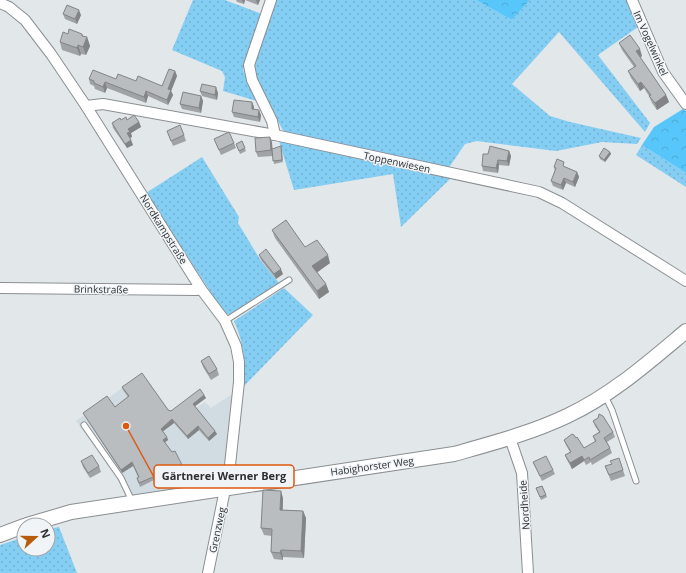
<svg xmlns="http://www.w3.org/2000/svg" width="686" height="573" viewBox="0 0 686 573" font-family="'Open Sans',sans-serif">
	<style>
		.built { fill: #d0dbe2 }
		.grass { fill: url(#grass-dots) }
		.forest { fill: url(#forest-crowns) }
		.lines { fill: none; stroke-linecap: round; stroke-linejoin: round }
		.lane-casing { stroke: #8b8f92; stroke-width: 7 }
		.street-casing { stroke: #8b8f92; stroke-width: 12 }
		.secondary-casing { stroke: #8b8f92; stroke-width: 16 }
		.lane { stroke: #fff; stroke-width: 5 }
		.street { stroke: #fff; stroke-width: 10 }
		.secondary { stroke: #fff; stroke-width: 14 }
		.wall { fill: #9fa3a5 }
		.shaded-wall { fill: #828486 }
		.building { fill: #b9bdc0; stroke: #828486 }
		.labels { text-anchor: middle; stroke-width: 3; stroke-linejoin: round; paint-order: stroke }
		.street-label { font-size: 10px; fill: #2d2f30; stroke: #f0f4f7 }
		.leader { fill: none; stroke: #df570e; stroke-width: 1.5 }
		.callout-dot { fill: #df570e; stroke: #f0f4f7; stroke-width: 1.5 }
		.callout { fill: #f0f4f7; stroke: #df570e; stroke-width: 1.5 }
		.callout-label { font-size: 11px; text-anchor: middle; font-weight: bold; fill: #2d2f30 }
	</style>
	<defs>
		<pattern id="grass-dots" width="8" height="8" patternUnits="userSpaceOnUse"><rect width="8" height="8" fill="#84cdf3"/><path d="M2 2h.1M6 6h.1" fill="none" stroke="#72b0d1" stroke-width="1.8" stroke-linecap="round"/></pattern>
		<pattern id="forest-crowns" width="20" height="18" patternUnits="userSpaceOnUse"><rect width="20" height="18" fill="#57c6fa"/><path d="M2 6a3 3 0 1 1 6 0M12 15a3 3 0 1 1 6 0" fill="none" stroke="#4caad7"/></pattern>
	</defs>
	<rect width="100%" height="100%" fill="#e2e7ea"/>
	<path class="built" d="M142,374L178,421L205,402L211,408L234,393L222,482L127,497L118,480L76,421Z"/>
	<g class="grass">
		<path d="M193,0H225L262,14L243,70L257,101L223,91L225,77L222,71L172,50Z"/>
		<path d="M275,0H476L512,20L530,0H627L638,27L598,55L650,123L645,132L559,32L512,84L550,116L570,122L641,138L637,144L602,142L556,151L477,141L465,144L448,169L284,132L254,79L252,68Z"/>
		<path d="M279,141L453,176L401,227L393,174L294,190Z"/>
		<path d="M642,145L686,173V187L636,155Z"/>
		<path d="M202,157L239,217L238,223L261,261L279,283L230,314H225L146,193Z"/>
		<path d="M284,288L313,315L243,387C246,363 244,343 234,321Z"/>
		<path d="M59,527L77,573H0V545L24,537V549H48V529Z"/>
	</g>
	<g class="forest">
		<path d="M476,0H530L512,20Z"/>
		<path d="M683,109L686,111V173L642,145L654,127Z"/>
	</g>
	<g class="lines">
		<g class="lane-casing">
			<g id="lane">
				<path d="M225,321L289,280"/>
				<path d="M605,396L612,410L636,481"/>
				<path d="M84,425L121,478L132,501"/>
			</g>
		</g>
		<g class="street-casing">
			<g id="street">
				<path d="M271,0L249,65L252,80L272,121L275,135"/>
				<path d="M632,0L663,72L686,104"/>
				<path d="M0,3L9,7L25,20L51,54L86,106L201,289L225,321L236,346L239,362V382L230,465L208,573"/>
				<path d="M86,106L103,104L275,135L539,192L562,203L686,281"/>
				<path d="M0,288L197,290L201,289"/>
				<path d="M510,438L522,473L528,573"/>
			</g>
		</g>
		<g class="secondary-casing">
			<g id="secondary">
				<path d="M27,525L71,512L454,454C493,443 531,433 567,416C612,395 649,362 686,331"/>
				<path d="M0,535L24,526"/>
			</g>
		</g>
		<use href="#lane" class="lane"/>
		<use href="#street" class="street"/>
		<use href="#secondary" class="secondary"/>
	</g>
	<g class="wall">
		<path d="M236,0H260L258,5L245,0L244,4L237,2Z"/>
		<path d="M63,14L81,15L77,24L65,19Z"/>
		<path d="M68,34H82L83,36L87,37L90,46L86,55L81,54L80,56L62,50L60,42Z"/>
		<path d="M619,43L642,56L640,57L666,95L669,102L657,110L652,103L649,96L644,88L640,91L631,78L628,71L634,67L622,50Z"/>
		<path d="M175,71L177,76L171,91L173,95L168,105L148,96L146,103L107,88L105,93L95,89L94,86L90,84L89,79H116L162,86Z"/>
		<path d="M200,91L218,93L217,100L202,96Z"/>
		<path d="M201,96L203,101L201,113L182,109L180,104Z"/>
		<path d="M252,102L254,107V109L261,115L260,122L234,117L232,112Z"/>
		<path d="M121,120H127L139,122L141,127L131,133L132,137L130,138L133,145L127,148L113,128L112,123Z"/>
		<path d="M167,131L184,135L186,141L173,146Z"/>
		<path d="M214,139L234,143L236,148L221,155Z"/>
		<path d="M242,141L246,151L240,154L236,144Z"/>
		<path d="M272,142V149L281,146L282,149L283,162L274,164L273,156L258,157L256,152Z"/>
		<path d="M509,151L511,156L509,166L499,165L498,173L483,171L482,166L488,154Z"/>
		<path d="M610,152L611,154L605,162L600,159L599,156Z"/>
		<path d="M554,167H566L577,172L579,177L575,187L566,183L563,190L553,186L551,181L555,171Z"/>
		<path d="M272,230L305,247L330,263L317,272L326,284L329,292L319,299L275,238Z"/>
		<path d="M259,255L283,274L276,279L261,260Z"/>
		<path d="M201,361L217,369L219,375L211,380L203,367Z"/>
		<path d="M122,387L171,411L204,395L206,398L195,406L217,434L209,441L199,430L188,439L174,423L163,431L168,440L165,442L188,477L189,480L181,484L180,482L170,487L169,484L158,489L154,480L140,487L137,478L138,477L133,466L122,473L85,416L83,413L115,407L128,397L123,390Z"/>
		<path d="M593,421L613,432L615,437L607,442L610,448L612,453L592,465L591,462L586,465L584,461L572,469L567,460L565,455L570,452L566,445L564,440L584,448L595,442L593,436L599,432L595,426Z"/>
		<path d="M619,458L625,476L611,481L605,466L612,464Z"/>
		<path d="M81,461L99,466L101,472L90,478L83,467Z"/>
		<path d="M533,462L553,470L555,474L542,481Z"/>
		<path d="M542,486L547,497L541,500L536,488Z"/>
		<path d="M283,498V510L303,511L306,518L304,558L283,557V560L274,559L271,552L272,536L264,535L261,528Z"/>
	</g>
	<g class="shaded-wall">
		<path d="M242,0H245L244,4Z"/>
		<path d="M256,0H260L258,5Z"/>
		<path d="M79,10L81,15L77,24L75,19Z"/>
		<path d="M87,37L90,46L86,55L83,47Z"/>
		<path d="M78,45L81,54L80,56L77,48Z"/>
		<path d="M640,49L642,56L639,58L636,51Z"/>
		<path d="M175,71L177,76L171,91L173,95L168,105L167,100L168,89Z"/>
		<path d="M105,82L107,88L105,93L103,87Z"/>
		<path d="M641,82L644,88L640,91L638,84Z"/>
		<path d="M216,87L218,93L217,100L215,95Z"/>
		<path d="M146,91L148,96L146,103L144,97Z"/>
		<path d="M666,95L669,102L657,110L655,103Z"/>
		<path d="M201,96L203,101L201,113L199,108Z"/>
		<path d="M252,102L254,107L253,114L252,109Z"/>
		<path d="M259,110L261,115L260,122L258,117Z"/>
		<path d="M139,122L141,127L131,133L132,137L129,138L127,133L128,129Z"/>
		<path d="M270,137L272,142L273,156L271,150Z"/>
		<path d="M131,140L133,145L127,148L125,144Z"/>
		<path d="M509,151L511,156L509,166L507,161Z"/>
		<path d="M610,152L611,154L605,162L604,160Z"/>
		<path d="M498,160L499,165L498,173L496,168Z"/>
		<path d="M577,172L579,177L575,187L573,182Z"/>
		<path d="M564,178L566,183L563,190L561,185Z"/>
		<path d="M328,255L330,263L315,274L312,266Z"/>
		<path d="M281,269L283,274L276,279L274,274Z"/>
		<path d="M326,284L329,292L319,299L317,291Z"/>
		<path d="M204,395L206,398L194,407L193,404Z"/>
		<path d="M172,419L174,423L162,432L161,429Z"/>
		<path d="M198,426L199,430L188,439L187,436Z"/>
		<path d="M215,431L217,434L209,441L208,438Z"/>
		<path d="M167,437L168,440L164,443L163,440Z"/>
		<path d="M582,456L584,461L572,469L570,463Z"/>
		<path d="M132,462L133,466L122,473L121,470Z"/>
		<path d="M281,491L283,498L282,517L280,510Z"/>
		<path d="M303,511L306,518L304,558L301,551Z"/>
		<path d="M281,550L283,557V560L280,553Z"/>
	</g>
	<g class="building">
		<path d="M67,5L79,10L75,19L63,14Z"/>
		<path d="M69,29L82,34V36L87,37L83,47L78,45L77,48L60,42L63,32L68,34Z"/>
		<path d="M630,35L640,49L636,51L666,95L655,103L649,96L651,95L641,82L638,84L628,71L636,66L619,43Z"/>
		<path d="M169,69L175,71L168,89L171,90L167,100L146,91L144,97L105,82L103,87L94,83V81L89,79L93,70L116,79L118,74L136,81L138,76L162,86Z"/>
		<path d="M202,84L216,87L215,95L200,91Z"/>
		<path d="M183,92L201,96L199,108L180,104Z"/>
		<path d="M234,100L252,102V109L259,110L258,117L232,112Z"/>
		<path d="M134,115L139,122L128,129L130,132L127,133L131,140L125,144L112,123L120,118L121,120L126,117L127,120Z"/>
		<path d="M180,125L184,135L171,141L167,131Z"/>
		<path d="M229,132L234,143L219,150L214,139Z"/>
		<path d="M270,137L271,150L256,152L255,138Z"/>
		<path d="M242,141L245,148L239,151L236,144Z"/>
		<path d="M281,146L282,160L273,161L272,149Z"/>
		<path d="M490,146L509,151L507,161L498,160L496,168L482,166L483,154H488Z"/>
		<path d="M604,148L610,152L604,160L599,156Z"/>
		<path d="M557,159L564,162L563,166L577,172L573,182L564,178L561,185L551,181L556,168L554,167Z"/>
		<path d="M286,220L305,247L317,240L328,255L312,266L326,284L317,291L272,230Z"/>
		<path d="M266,249L281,269L274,274L259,255Z"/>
		<path d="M209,356L217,369L209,374L201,361Z"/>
		<path d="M142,373L168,410L171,411L200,389L204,395L193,404L215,431L208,438L198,426L187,436L172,419L161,429L167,437L163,440L172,452L175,451L188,477L179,481L178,479L169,484L168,481L157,486L153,477L139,483L137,478L139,477L132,462L121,470L83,413L107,396L115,407L129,396L122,387Z"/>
		<path d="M599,414L603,416L613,432L604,438L610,448L590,460L589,457L584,460L582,456L570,463L565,455L571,452L564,440L572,434L574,435L576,438L577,437L584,448L596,441L593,436L600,432L593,421L598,418Z"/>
		<path d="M92,455L99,466L88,473L81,461Z"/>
		<path d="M546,456L553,470L540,476L533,462Z"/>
		<path d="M619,458L623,470L609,475L605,466L612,464L610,461Z"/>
		<path d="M542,486L546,495L540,497L536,488Z"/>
		<path d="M263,490L281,491L280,510L303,511L301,551L281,550L280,553L271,552L272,529L261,528Z"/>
	</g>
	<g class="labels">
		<g class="street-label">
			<text transform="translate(651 43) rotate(66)" y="4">Im Vogelwinkel</text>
			<text transform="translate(397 162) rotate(12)" y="4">Toppenwiesen</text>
			<text transform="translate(164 229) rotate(58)" y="4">Nordkampstraße</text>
			<text transform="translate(101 289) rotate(1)" y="4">Brinkstraße</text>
			<text transform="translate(372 466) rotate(-8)" y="4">Habighorster Weg</text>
			<text transform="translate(524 505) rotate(-94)" y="4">Nordheide</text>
			<text transform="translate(217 530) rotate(-78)" y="4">Grenzweg</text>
		</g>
	</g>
	<path class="leader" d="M126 426L154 477"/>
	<circle class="callout-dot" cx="126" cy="426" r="4"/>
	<rect class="callout" x="154" y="465" width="140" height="23" rx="4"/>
	<g class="callout-label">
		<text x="224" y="480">Gärtnerei Werner Berg</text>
	</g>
	<g transform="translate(36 537) rotate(69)"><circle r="19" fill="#f0f4f7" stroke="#a2a5a7"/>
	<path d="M0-3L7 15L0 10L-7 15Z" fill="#b85b0b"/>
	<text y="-6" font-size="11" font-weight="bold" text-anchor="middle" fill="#2d2f30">N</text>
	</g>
</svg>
